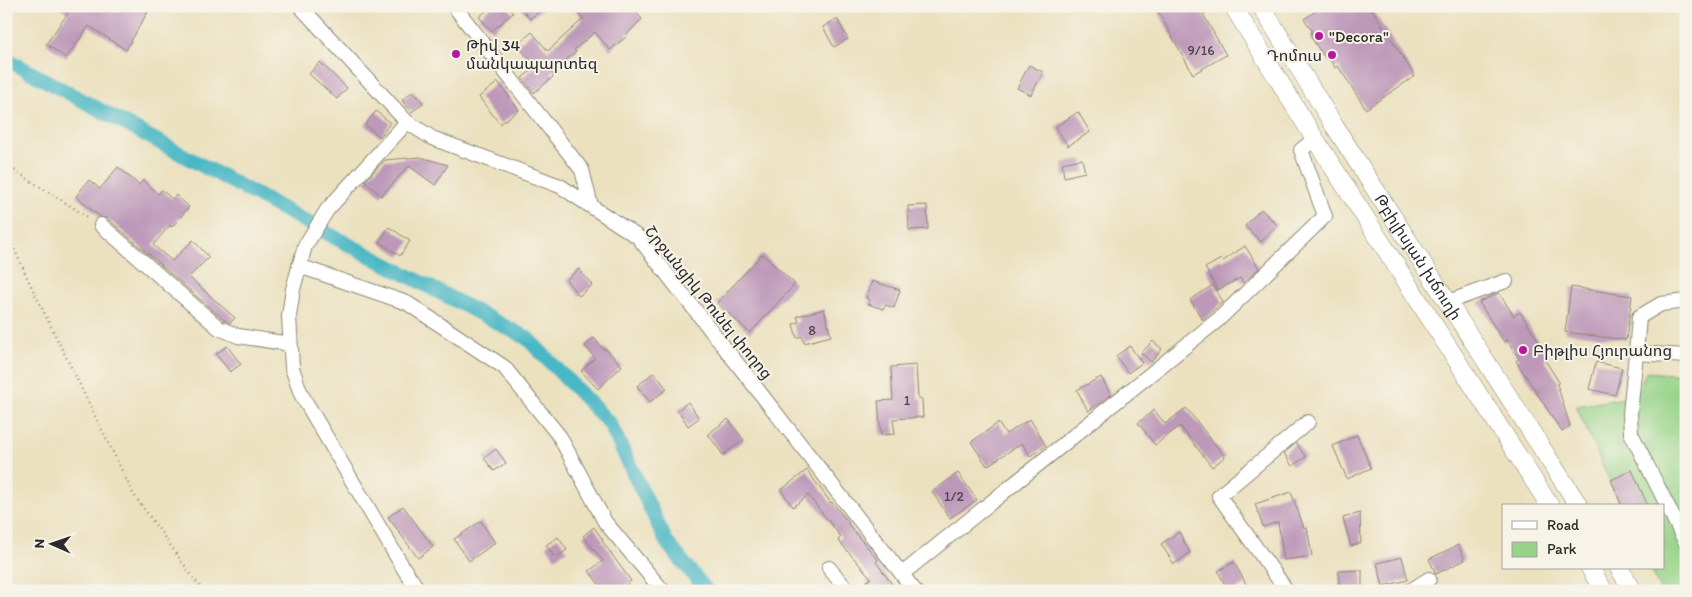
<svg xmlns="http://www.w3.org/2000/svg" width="1692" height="597" viewBox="0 0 1692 597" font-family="Itim,'Noto Sans Armenian',sans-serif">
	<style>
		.green { fill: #96d388; stroke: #607f5a }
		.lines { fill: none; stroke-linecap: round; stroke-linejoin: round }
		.canal { stroke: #4ab7c5; stroke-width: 15 }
		.building { fill: #bd98b9 }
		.minor-casing { stroke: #8b8675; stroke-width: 16 }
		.major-casing { stroke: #8b8675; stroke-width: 19 }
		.path { stroke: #8b8675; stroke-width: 2.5; stroke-dasharray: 1 4; stroke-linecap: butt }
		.minor { stroke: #fff; stroke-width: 14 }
		.major { stroke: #fff; stroke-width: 18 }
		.poi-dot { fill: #b5179e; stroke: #f7f3e8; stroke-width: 2 }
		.labels { text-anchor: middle; stroke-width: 4; stroke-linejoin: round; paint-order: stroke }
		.number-label { font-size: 14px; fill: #50464e }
		.poi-label { font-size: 16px; fill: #2b2b2b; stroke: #f7f3e8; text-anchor: start }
		.street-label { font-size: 16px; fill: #2b2b2b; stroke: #f7f3e8 }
	</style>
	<rect width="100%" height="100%" fill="#f7f3e8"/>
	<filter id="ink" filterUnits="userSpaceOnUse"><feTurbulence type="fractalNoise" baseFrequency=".02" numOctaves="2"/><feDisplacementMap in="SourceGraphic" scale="10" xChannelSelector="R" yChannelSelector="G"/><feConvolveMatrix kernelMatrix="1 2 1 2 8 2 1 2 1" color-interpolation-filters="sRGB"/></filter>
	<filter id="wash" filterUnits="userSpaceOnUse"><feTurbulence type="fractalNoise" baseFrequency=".0096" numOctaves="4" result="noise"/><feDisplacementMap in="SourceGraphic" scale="20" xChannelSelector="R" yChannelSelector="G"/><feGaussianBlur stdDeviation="1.12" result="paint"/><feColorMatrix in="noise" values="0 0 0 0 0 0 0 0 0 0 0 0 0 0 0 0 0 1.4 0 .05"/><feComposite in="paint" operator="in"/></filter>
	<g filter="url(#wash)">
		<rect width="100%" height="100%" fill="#ebe1bf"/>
		<path class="green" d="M1646,372L1686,375V591H1661L1649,568H1663V506H1621L1576,406L1636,396Z"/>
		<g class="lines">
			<path class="canal" d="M6,59L336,238L527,338L610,424L667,543L707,591"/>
		</g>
		<g id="blocks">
			<g class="building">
				<path d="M57,6H151L126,50L89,26L66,58L46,44L68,13Z"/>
				<path d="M492,6H507L513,13L492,31L479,17Z"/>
				<path d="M519,6H546L530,19Z"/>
				<path d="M572,6H630L642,19L626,35L627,36L610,50L595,32L574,50L576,52L551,72L554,76L534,93L522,78L536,67L517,45L532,32L548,51L583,19Z"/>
				<path d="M1155,6H1219L1203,14L1226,55L1193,74Z"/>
				<path d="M1323,6H1370L1415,76L1366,109L1338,66L1335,68L1329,58H1325L1311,37L1312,30L1304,19Z"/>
				<path d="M837,19L848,39L834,47L823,27Z"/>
				<path d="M320,62L347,88L337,99L309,74Z"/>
				<path d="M1029,65L1043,72L1031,95L1017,88Z"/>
				<path d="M498,82L519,110L500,124L479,97Z"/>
				<path d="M413,91L423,103L412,112L402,100Z"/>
				<path d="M376,111L390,123L380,137L365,125Z"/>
				<path d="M1078,112L1090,132L1068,146L1055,127Z"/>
				<path d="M420,157L448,165L435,185L409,166L381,196L365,181L385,160Z"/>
				<path d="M1082,159L1085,172L1064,177L1062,163Z"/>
				<path d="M118,167L139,185L143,180L158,194L162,190L172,199L176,195L189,207L172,227L170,225L153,245L172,261L193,240L209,257L189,277L235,318L230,323L224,320L107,218L100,217L76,196L89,180L100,189Z"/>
				<path d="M927,205L928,229L909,230L908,206Z"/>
				<path d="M1261,209L1277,225L1261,242L1245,226Z"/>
				<path d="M389,227L410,241L400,256L379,242Z"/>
				<path d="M1245,246L1259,268L1243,283L1240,278L1218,290L1205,268L1221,259L1223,261Z"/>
				<path d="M762,254L795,284L750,333L717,303Z"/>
				<path d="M579,269L592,285L579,296L566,280Z"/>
				<path d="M872,281L900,290L894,308L885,305L883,309L868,304L870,300L866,298Z"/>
				<path d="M1213,285L1223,302L1203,320L1190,300Z"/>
				<path d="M1571,287L1632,296L1626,340L1565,332Z"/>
				<path d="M1499,293L1514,316L1520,312L1548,356L1544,359L1559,382L1557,384L1570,426L1562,432L1516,361L1519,359L1507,340L1504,342L1479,302Z"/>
				<path d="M824,309L831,336L804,343L802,336L797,338L793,324L799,322L797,316Z"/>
				<path d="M594,338L604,350L605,348L622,366L598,389L581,371L595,358L585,346Z"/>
				<path d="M1153,341L1162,349L1151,362L1141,353Z"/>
				<path d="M227,346L241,364L230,372L216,354Z"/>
				<path d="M1130,346L1142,363L1128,373L1116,356Z"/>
				<path d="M1596,362L1622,368L1615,395L1589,389Z"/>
				<path d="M916,365L918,399H922L923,417L893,419L895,434L881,435L878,401L893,400L891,367Z"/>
				<path d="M654,372L667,389L650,402L637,386Z"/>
				<path d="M1101,377L1111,395L1088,411L1077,390Z"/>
				<path d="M688,402L699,418L688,426L678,410Z"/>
				<path d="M1186,408L1225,457L1212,467L1180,426L1155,445L1138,423L1154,410L1165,424Z"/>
				<path d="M728,419L744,440L723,455L708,434Z"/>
				<path d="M1030,419L1046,446L1030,456L1022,443L987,466L971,442L998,423L1006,434Z"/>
				<path d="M1357,435L1371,468L1347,479L1333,446Z"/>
				<path d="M1296,443L1306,457L1292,466L1284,453Z"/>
				<path d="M496,449L506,463L494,471L484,458Z"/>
				<path d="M807,470L831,503L832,502L849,523L848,524L878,560L876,562L897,591H872L866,582L871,578L838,540L841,537L808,495L793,507L781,490Z"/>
				<path d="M1632,470L1648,506H1622L1611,480Z"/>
				<path d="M958,473L977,500L950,518L932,492Z"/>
				<path d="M1291,492L1304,528L1307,527L1312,556L1284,560L1278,522L1263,527L1255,504Z"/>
				<path d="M403,506L433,547L418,558L388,517Z"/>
				<path d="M1360,513L1361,543L1351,546L1343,518Z"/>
				<path d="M481,521L495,543L469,561L454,539Z"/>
				<path d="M594,527L603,540L602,541L631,581L618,591H604L589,571L603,561L583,536Z"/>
				<path d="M1179,532L1190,553L1174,564L1161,544Z"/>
				<path d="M558,537L567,550L555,558L546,545Z"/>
				<path d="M1458,545L1465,560L1436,574L1429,559Z"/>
				<path d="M1402,557L1408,580L1383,586L1377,563Z"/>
				<path d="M1234,562L1246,584L1234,591H1228L1218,571Z"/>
				<path d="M1362,570V589L1339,590V571Z"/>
			</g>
		</g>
	</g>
	<g filter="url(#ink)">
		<use href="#blocks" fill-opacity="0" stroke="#8b8675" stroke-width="1"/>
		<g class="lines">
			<g class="minor-casing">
				<g id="minor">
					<path d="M300,6L407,122L432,138L560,186L638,237L915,591"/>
					<path d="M454,6L582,170L591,206"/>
					<path d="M407,122L327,210L305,246L293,289L289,316L292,368L301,394L404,569L419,591"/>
					<path d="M101,225L219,328L238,336L290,344"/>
					<path d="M299,266L407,303L504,367L560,437L605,522L663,591"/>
					<path d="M1448,302L1506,281"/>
					<path d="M1636,353L1639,317L1661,304L1686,301"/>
					<path d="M1686,356L1636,353L1630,414L1631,433L1686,543"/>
					<path d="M829,568L848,591"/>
					<path d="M902,574L1219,319L1325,216L1301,150L1315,139"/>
					<path d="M1287,591L1219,496L1308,422"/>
					<path d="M1410,591L1429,579"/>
				</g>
			</g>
			<g class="major-casing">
				<g id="major">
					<path d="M1233,6L1315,139L1550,506"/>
					<path id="s1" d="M1261,6L1335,127L1579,506"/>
					<path d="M1590,568L1604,591"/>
					<path d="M1619,568L1633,591"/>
				</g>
			</g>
			<g class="path">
				<path d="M6,165L89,218"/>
				<path d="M6,231L32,288L134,495L203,591"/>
			</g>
			<use href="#minor" class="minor"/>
			<use href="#major" class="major"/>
		</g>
	</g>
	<g class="poi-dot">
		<circle cx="1319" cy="36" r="5"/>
		<circle cx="456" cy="54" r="5"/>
		<circle cx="1332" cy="55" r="5"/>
		<circle cx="1523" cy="350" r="5"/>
	</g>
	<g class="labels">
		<g class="number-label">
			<text x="1201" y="55">9/16</text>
			<text x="812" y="335">8</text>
			<text x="907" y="405">1</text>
			<text x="954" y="501">1/2</text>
		</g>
		<g class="poi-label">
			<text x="1329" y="42">"Decora"</text>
			<text x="466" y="51">Թիվ 34<tspan x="466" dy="18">մանկապարտեզ</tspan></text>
			<text x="1322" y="61" text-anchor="end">Դոմուս</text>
			<text x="1533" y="356">Բիթլիս Հյուրանոց</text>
		</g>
		<g class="street-label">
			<text dy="6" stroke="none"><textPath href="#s1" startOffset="296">Թբիլիսյան խճուղի</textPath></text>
			<text transform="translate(709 302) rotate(51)" y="6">Շրջանցիկ Թունել փողոց</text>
		</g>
	</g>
	<rect width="1692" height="597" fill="none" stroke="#f7f3e8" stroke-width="25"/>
	<rect x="1502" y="504" width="162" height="65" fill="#f7f3e8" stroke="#a5a39c"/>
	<rect x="1512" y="521" width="25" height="8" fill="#ffffff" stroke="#a5a39c"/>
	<text x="1547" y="530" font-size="15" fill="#2b2b2b">Road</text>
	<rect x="1512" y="542" width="25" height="15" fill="#96d388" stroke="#a5a39c"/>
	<text x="1547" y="554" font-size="15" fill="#2b2b2b">Park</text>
	<g transform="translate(52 544) rotate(272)" stroke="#f7f3e8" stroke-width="4" paint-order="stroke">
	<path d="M0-4L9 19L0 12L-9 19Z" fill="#2b2b2b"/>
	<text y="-8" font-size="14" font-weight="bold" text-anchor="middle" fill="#2b2b2b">N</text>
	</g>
</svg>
